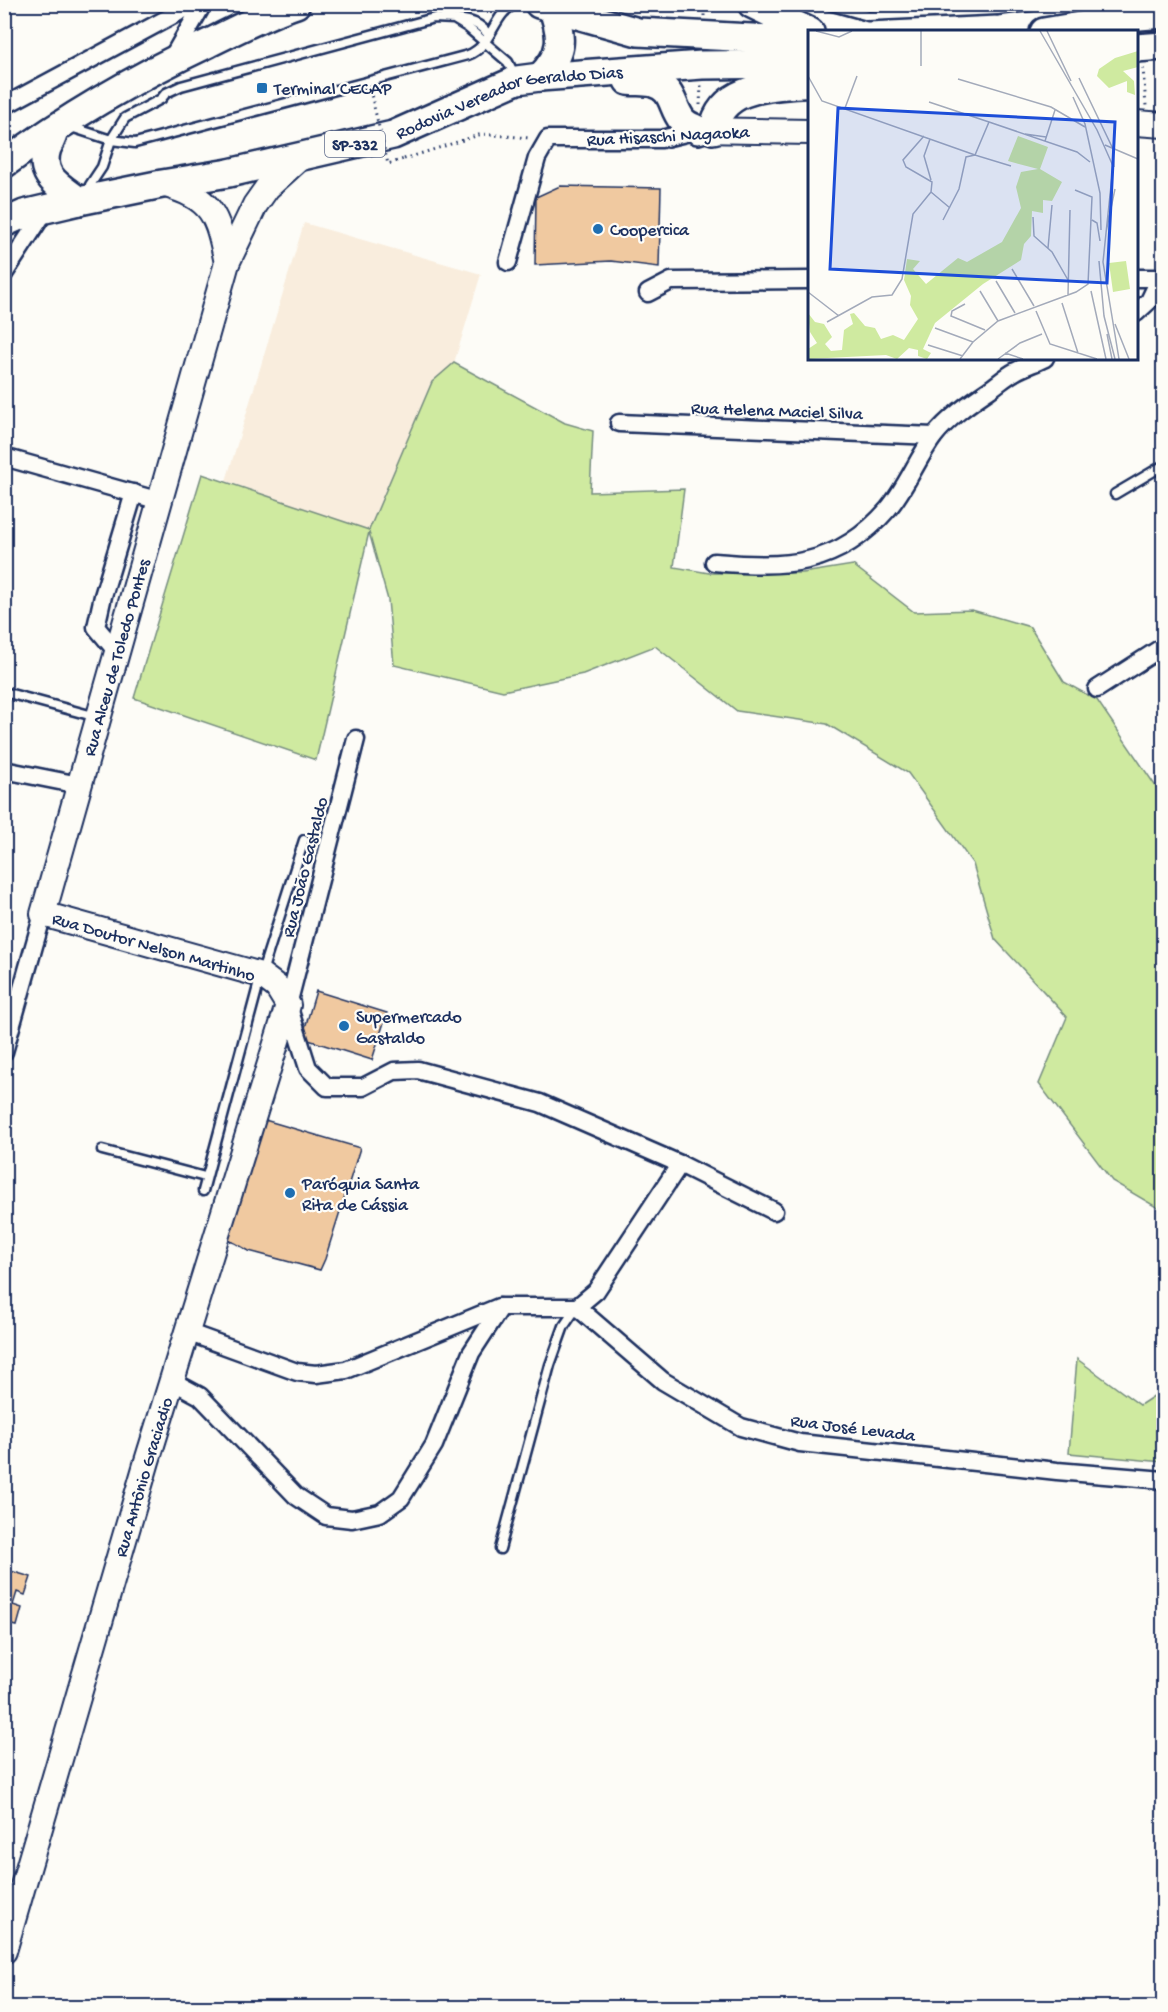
<svg xmlns="http://www.w3.org/2000/svg" width="1168" height="2012" viewBox="0 0 1168 2012" font-family="'Gochi Hand',sans-serif">
	<style>
		.built { fill: #f9eddd }
		.green { fill: #cfeaa0; stroke: #758c7f; stroke-width: 1.5 }
		.building { fill: #f0c9a0; stroke: #1b2f5e; stroke-width: 1.5 }
		.lines { fill: none; stroke-linecap: round; stroke-linejoin: round }
		.lane-casing { stroke: #1b2f5e; stroke-width: 13 }
		.street-casing { stroke: #1b2f5e; stroke-width: 21 }
		.secondary-casing { stroke: #1b2f5e; stroke-width: 28 }
		.primary-casing { stroke: #1b2f5e; stroke-width: 32 }
		.path { stroke: #1b2f5e; stroke-width: 3; stroke-dasharray: 1.5 4.5; stroke-linecap: butt }
		.lane { stroke: #fdfcf7; stroke-width: 8 }
		.street { stroke: #fdfcf7; stroke-width: 16 }
		.secondary { stroke: #fdfcf7; stroke-width: 24 }
		.primary { stroke: #fdfcf7; stroke-width: 27 }
		.path-bridge { stroke: #1b2f5e; stroke-width: 3; stroke-dasharray: 1.5 4.5; stroke-linecap: butt }
		.poi-dot { fill: #1f6fb2; stroke: #fdfcf7; stroke-width: 2 }
		.labels { text-anchor: middle; stroke-width: 4.5; stroke-linejoin: round; paint-order: stroke }
		.shield { fill: #fdfcf7; stroke: #5f6c8c; stroke-width: 1.5 }
		.shield-label { font-size: 16px; font-weight: bold; fill: #1b2f5e }
		.poi-label { font-size: 18px; fill: #1b2f5e; stroke: #fdfcf7; text-anchor: start }
		.street-label { font-size: 18px; fill: #1b2f5e; stroke: #fdfcf7 }
		.inset-road { fill: none; stroke: #a3aaba; stroke-width: 1.5 }
		.view { fill: #1d4ed8; fill-opacity: 0.15; stroke: #1d4ed8; stroke-width: 3 }
		.inset-edge { fill: none; stroke: #1b2f5e; stroke-width: 3 }
	</style>
	<rect width="100%" height="100%" fill="#fdfcf7"/>
	<filter id="ink" filterUnits="userSpaceOnUse"><feTurbulence type="fractalNoise" baseFrequency=".0167" numOctaves="2"/><feDisplacementMap in="SourceGraphic" scale="12" xChannelSelector="R" yChannelSelector="G"/><feConvolveMatrix kernelMatrix="1 2 1 2 8 2 1 2 1" color-interpolation-filters="sRGB"/></filter>
	<g filter="url(#ink)">
		<path class="built" d="M304,223L481,274L454,363L432,382L369,531L226,481Z"/>
		<g class="green">
			<path d="M454,363L565,423L593,431L590,492L684,489L674,567L709,573H803L853,565L914,612L972,610L1030,627L1064,682L1097,700L1163,797V1211L1112,1181L1039,1084L1067,1017L995,939L973,864L908,773L827,724L737,711L655,646L583,674L503,691L394,665L388,600L369,532L316,760L134,698L202,474L369,530L432,382Z"/>
			<path d="M1077,1359L1140,1405L1163,1390V1462L1069,1453Z"/>
		</g>
		<g class="building">
			<path d="M560,186L661,188L659,267L611,261L535,265L536,197Z"/>
			<path d="M316,991L387,1013L372,1060L302,1038Z"/>
			<path d="M258,1118L360,1148L325,1259L320,1270L249,1251L235,1243L221,1238Z"/>
			<path d="M4,1569L31,1577L25,1595L17,1592L13,1605L22,1608L17,1626L4,1623V1596L6,1589H4Z"/>
		</g>
		<g class="lines">
			<g class="lane-casing">
				<g id="lane">
					<path d="M825,4L868,16L997,10V4"/>
					<path d="M997,10L1047,4"/>
					<path d="M457,19C472,21 479,23 489,35"/>
					<path d="M68,126L111,140L135,143L468,55C493,46 493,12 516,4"/>
					<path d="M90,195V185L102,167L111,140L125,118L161,99L166,93L181,86L434,18L454,19L467,27L508,62L516,78"/>
					<path d="M1115,494L1164,465"/>
					<path d="M4,692L97,717"/>
					<path d="M102,1150L205,1177"/>
					<path d="M203,1191L261,975L304,840"/>
					<path d="M500,1549L550,1365L564,1326L577,1307"/>
				</g>
			</g>
			<g class="street-casing">
				<g id="street">
					<path d="M172,58L203,4"/>
					<path d="M4,106L194,4"/>
					<path d="M508,262L537,158L548,139H661L698,130"/>
					<path d="M4,274L47,208"/>
					<path d="M1136,278H1164"/>
					<path d="M648,293L671,281L810,280"/>
					<path d="M1136,313L1149,301L1160,278"/>
					<path d="M619,423L934,436"/>
					<path d="M4,457L160,501"/>
					<path d="M714,562C785,568 837,568 888,509C906,488 917,459 934,436C949,417 970,403 989,390C998,384 1006,376 1016,371C1025,366 1035,363 1045,358"/>
					<path d="M117,652L96,627L103,596L134,493"/>
					<path d="M1097,689L1164,646"/>
					<path d="M356,739L288,1005L308,1068L327,1087H363L394,1071L418,1070L540,1103L680,1164L774,1211"/>
					<path d="M4,770L79,785"/>
					<path d="M4,1052L43,914"/>
					<path d="M577,1307L663,1381L741,1427L800,1443L1057,1471L1164,1480"/>
					<path d="M187,1332L297,1372L316,1374L346,1370L499,1307"/>
					<path d="M172,1381L200,1396L296,1496L326,1516L352,1519L380,1513L401,1498L434,1445L471,1353L501,1307H577L596,1291L680,1164"/>
				</g>
			</g>
			<g class="secondary-casing">
				<g id="secondary">
					<path d="M1136,123L1164,125"/>
					<path d="M698,130L810,132"/>
					<path d="M162,184C213,198 217,214 227,263"/>
					<path id="s1" d="M4,1951L147,1461L288,1005L277,987L261,975L43,914L227,263L255,205L267,188L301,157"/>
				</g>
			</g>
			<g class="primary-casing">
				<g id="primary">
					<path d="M539,4L638,32L810,41"/>
					<path d="M752,4L810,32"/>
					<path d="M1044,32L1139,16L1164,14"/>
					<path d="M1136,48L1164,46"/>
					<path d="M540,77C564,54 563,36 552,7"/>
					<path d="M628,81C636,82 645,81 653,83C674,89 671,106 682,120C686,125 693,127 698,130"/>
					<path d="M713,130C722,84 773,87 810,83"/>
					<path d="M54,131C53,137 50,142 47,148C38,177 60,186 79,201"/>
					<path d="M4,164C66,118 139,76 209,43C237,29 266,14 296,4"/>
					<path id="s2" d="M4,223L24,214L79,201L162,184L229,173L393,135L517,80L540,77L702,65L810,64"/>
				</g>
			</g>
			<g class="path">
				<path d="M704,16V4"/>
				<path d="M1143,68L1146,106"/>
				<path d="M700,105L701,85"/>
				<path d="M404,159L482,134L529,138"/>
			</g>
			<use href="#lane" class="lane"/>
			<use href="#street" class="street"/>
			<use href="#secondary" class="secondary"/>
			<use href="#primary" class="primary"/>
			<path class="path-bridge" d="M370,90L388,164L404,159"/>
		</g>
	</g>
	<g class="poi-dot">
		<rect x="256" y="82" width="12" height="12" rx="3"/>
		<circle cx="598" cy="229" r="6"/>
		<circle cx="344" cy="1026" r="6"/>
		<circle cx="290" cy="1193" r="6"/>
	</g>
	<g class="labels">
		<rect class="shield" x="325" y="131" width="60" height="26" rx="4.5"/>
		<g class="shield-label">
			<text x="355" y="150">SP-332</text>
		</g>
		<g class="poi-label">
			<text x="274" y="94">Terminal CECAP</text>
			<text x="610" y="235">Coopercica</text>
			<text x="356" y="1022">Supermercado<tspan x="356" dy="21">Gastaldo</tspan></text>
			<text x="302" y="1189">Paróquia Santa<tspan x="302" dy="21">Rita de Cássia</tspan></text>
		</g>
		<g class="street-label">
			<text dy="6" stroke="none"><textPath href="#s2" startOffset="522">Rodovia Vereador Geraldo Dias</textPath></text>
			<text transform="translate(668 135) rotate(-3)" y="6">Rua Hisaschi Nagaoka</text>
			<text transform="translate(777 410) rotate(2)" y="6">Rua Helena Maciel Silva</text>
			<text dy="6" stroke="none"><textPath href="#s1" startOffset="1522">Rua Alceu de Toledo Pontes</textPath></text>
			<text transform="translate(304 867) rotate(-76)" y="6">Rua João Gastaldo</text>
			<text transform="translate(154 946) rotate(16)" y="6">Rua Doutor Nelson Martinho</text>
			<text transform="translate(853 1427) rotate(7)" y="6">Rua José Levada</text>
			<text dy="6" stroke="none"><textPath href="#s1" startOffset="494">Rua Antônio Graciadio</textPath></text>
		</g>
	</g>
	<g transform="translate(808 30)">
		<rect width="330" height="330" fill="#fdfcf7"/>
		<path d="M330,21V37L315,41L326,51L327,65L319,62V51L301,58L289,46L291,39L307,28ZM210,106L240,117L232,139L254,152L244,171L235,170V183L224,181L223,206L216,214L213,230L175,254L127,293L115,319L123,323L119,329L110,326V320L101,318L89,329L78,325L0,329V319L9,313L2,302L0,283L7,292L16,294L24,307L17,314L23,321L34,320L36,300L45,294L42,284L46,283L57,296L67,298L73,309L85,305L96,310L110,289L102,275L103,266L96,250L99,229L112,231L105,239L118,254L150,228L159,232L194,212L213,178L208,157L213,142L230,139L200,131ZM318,231L322,259L305,262L301,233Z" fill="#cfeaa0"/>
		<path class="inset-road" d="M8,1L31,7L44,1M113,1V36M232,1L289,100L305,136L295,232L311,329M239,1L263,51M0,46L14,71L167,125L181,92L269,122L282,132M271,48L305,119L306,137M150,49L243,77L277,97M265,67L277,94L292,163L293,200M121,72L181,92M37,78L49,46M217,104L238,107M116,106L95,130L98,137L124,152L123,162M122,109L116,126L123,150M237,111L247,80M297,115L330,129M123,162L142,178M225,187L226,206L244,222L260,250M135,190L151,159L158,127L167,125L203,136M284,190L289,193L292,211M298,202L307,159M240,218L244,175M291,231L296,286L307,329M204,239L226,276M188,251L207,283M172,261L190,291M283,261L298,329M0,262L31,286M260,265L262,180M254,273L270,323M157,274L144,281L143,286L177,300M228,281L242,314L289,329M19,292L64,267L84,265L94,249L105,184L123,162M307,294L321,329M127,298L165,312M299,304L304,329M120,315L155,326M197,323L215,329M152,329L165,312L190,291L268,262L280,254L284,167L267,160M190,329L212,313L234,304"/>
		<path class="view" d="M30,78L307,92L299,253L22,239Z"/>
		<rect width="330" height="330" class="inset-edge"/>
	</g>
	<rect width="1168" height="2012" fill="none" stroke="#fdfcf7" stroke-width="24"/>
	<rect x="12" y="12" width="1144" height="1988" fill="none" stroke="#1b2f5e" stroke-width="2" filter="url(#ink)"/>
</svg>
